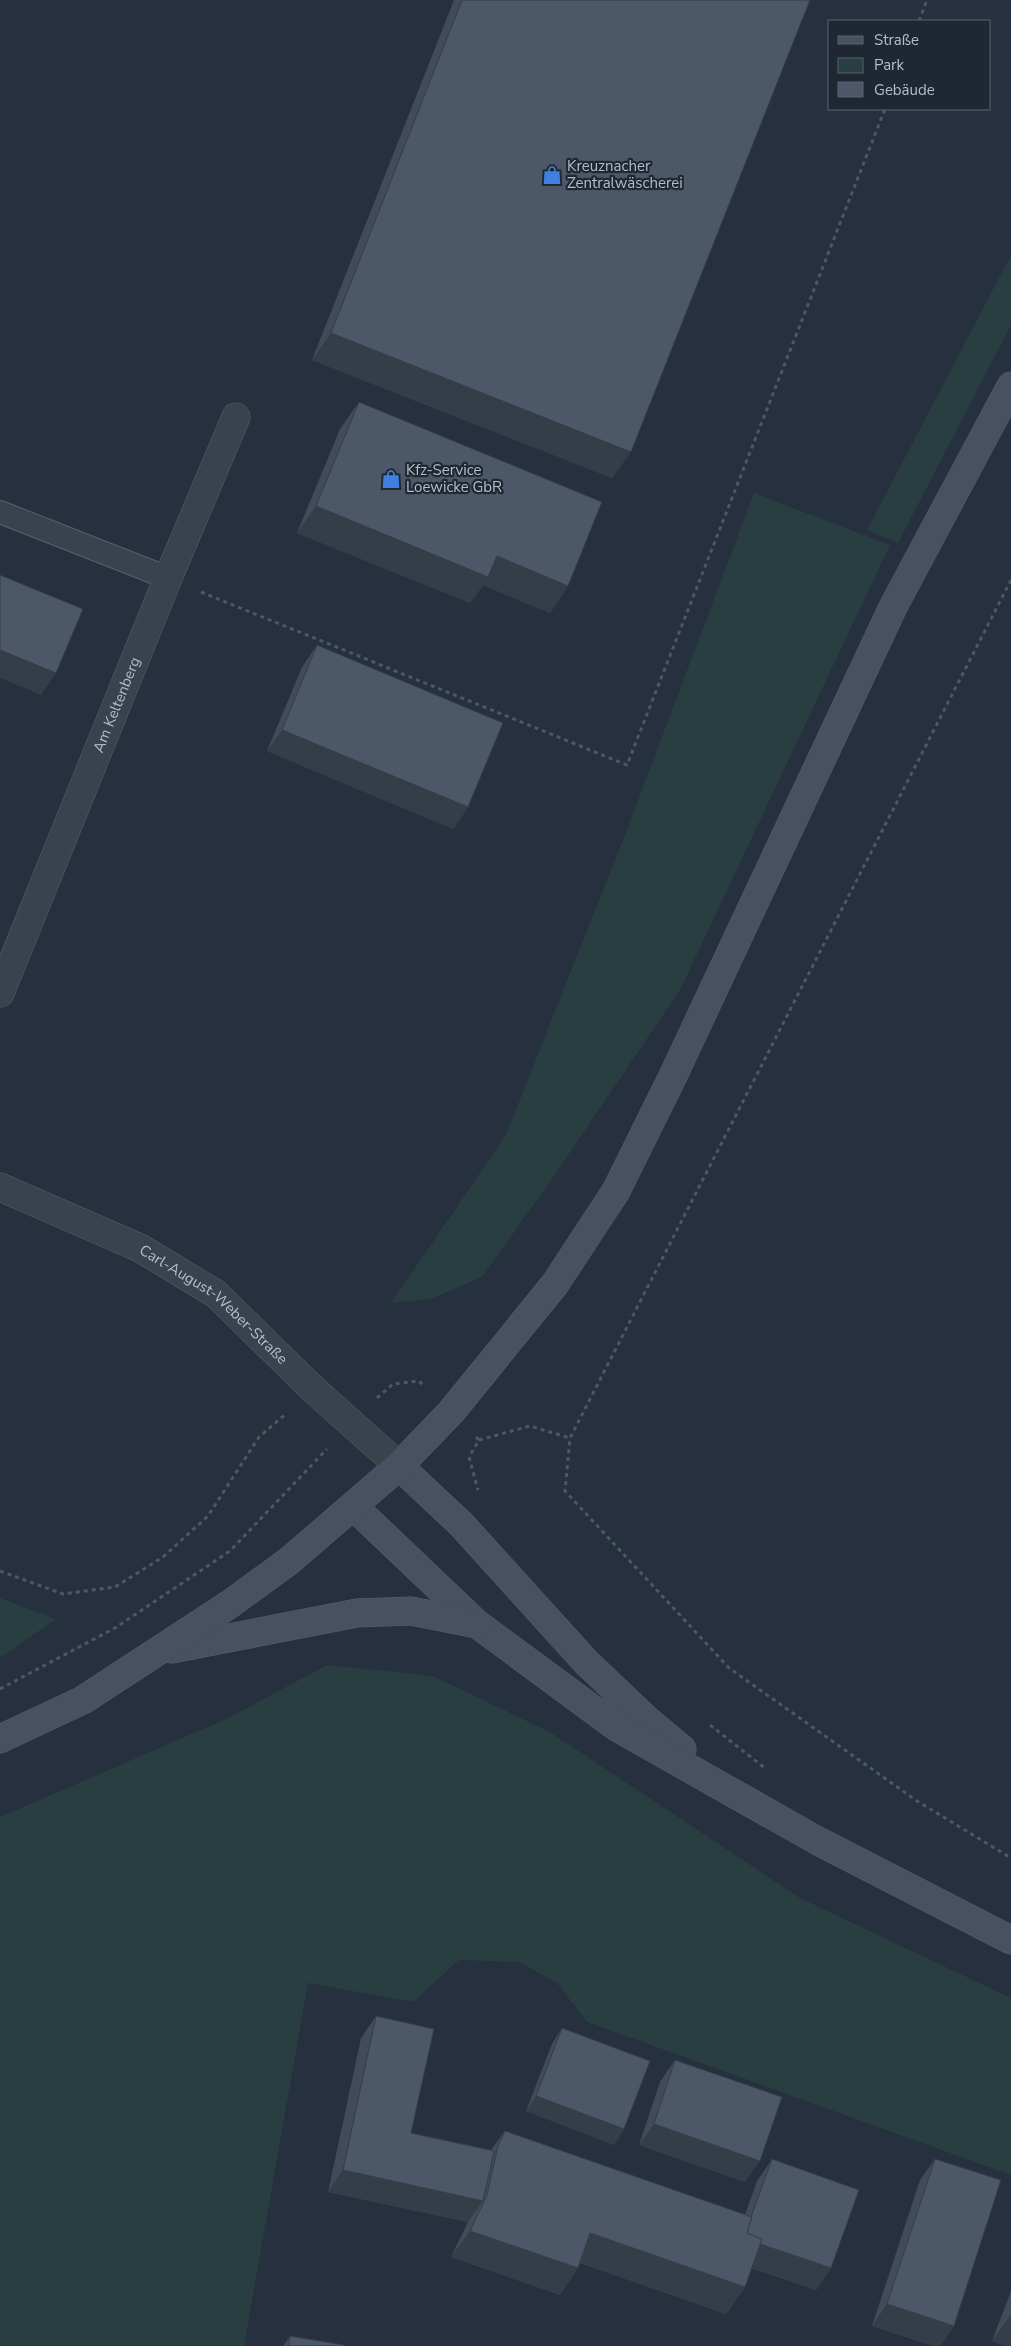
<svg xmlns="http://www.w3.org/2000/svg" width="1011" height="2346" viewBox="0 0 1011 2346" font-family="'Nunito Sans',sans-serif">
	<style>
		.green { fill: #293e40 }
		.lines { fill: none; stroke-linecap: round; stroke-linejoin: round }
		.lane-casing { stroke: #58606c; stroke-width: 24 }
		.street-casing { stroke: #58606c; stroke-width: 29 }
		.secondary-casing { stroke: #58606c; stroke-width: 29 }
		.path { stroke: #485b5e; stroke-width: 3; stroke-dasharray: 4 4; stroke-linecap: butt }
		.lane { stroke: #3a424e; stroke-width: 22 }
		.street { stroke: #3a424e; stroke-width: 28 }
		.secondary { stroke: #485161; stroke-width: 28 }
		.wall { fill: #414b59 }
		.shaded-wall { fill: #353d48 }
		.building { fill: #4c5767; stroke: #353d48 }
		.labels { text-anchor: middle; stroke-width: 4.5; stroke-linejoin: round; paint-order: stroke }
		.poi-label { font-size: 15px; fill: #b6bdc9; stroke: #1f2733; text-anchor: start }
		.street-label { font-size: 15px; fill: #b6bdc9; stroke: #1f2733 }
	</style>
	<rect width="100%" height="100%" fill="#26303e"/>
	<g class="green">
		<path d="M1011,255V325L898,543L867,530Z"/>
		<path d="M754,493L890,545L680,990L552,1179L482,1277L431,1299L391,1303L506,1135L631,819Z"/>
		<path d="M0,1598L56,1619L0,1658Z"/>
		<path d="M327,1665L433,1676L550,1732L800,1898L1011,1998V2175L587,2022L557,1983L519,1962L459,1960L413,2002L308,1983L244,2346H0V1817L224,1720Z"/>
	</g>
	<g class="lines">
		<g class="lane-casing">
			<path id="lane" d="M0,512L168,578"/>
		</g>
		<g class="street-casing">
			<g id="street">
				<path id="s1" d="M0,993L168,578L236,417"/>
				<path id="s2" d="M0,1187L140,1248L216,1294L313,1389L399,1466"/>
			</g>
		</g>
		<g class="secondary-casing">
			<g id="secondary">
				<path d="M399,1466L461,1524L586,1662L645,1718L682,1749"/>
				<path d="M353,1506L477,1624L618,1728L818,1841L1011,1940"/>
				<path d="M172,1649L357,1613L411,1611L477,1624"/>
				<path d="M0,1739L83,1700L230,1604L289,1561L399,1466L451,1412L555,1284L616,1191L672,1078L893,607L1011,386"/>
			</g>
		</g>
		<g class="path">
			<path d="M919,21L927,0"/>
			<path d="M1011,580L570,1438L565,1491L729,1668L917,1801L1011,1858"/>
			<path d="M201,592L627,765L885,109"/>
			<path d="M377,1398L393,1384L419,1381L425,1387"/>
			<path d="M476,1437L479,1440L469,1457L478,1490"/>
			<path d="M479,1440L530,1426L570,1438"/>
			<path d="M0,1571L63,1594L115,1587L163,1557L208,1516L259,1437L287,1413"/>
			<path d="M0,1689L115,1628L230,1551L327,1449"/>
			<path d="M710,1725L766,1769"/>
		</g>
		<use href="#lane" class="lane"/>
		<use href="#street" class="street"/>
		<use href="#secondary" class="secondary"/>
	</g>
	<g class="wall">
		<path d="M454,0H810L612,478L312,360Z"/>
		<path d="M359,402L568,586L550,613L483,585L470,603L297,533L340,429Z"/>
		<path d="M317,645L468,807L453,829L267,751L302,667Z"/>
		<path d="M376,2016L411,2133L491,2150L505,2131L745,2215L757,2181L772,2159L831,2268L816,2290L751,2268L745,2287L726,2314L580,2263L578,2268L560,2295L451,2257L468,2222L328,2192L361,2038Z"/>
		<path d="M562,2028L624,2129L614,2145L526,2111L552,2044Z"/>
		<path d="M675,2060L745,2182L639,2145L660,2082Z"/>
		<path d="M935,2159L954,2326L940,2346H933L872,2326L920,2180Z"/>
		<path d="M1011,2291V2346H1005L992,2341Z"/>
		<path d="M290,2336L344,2346H283Z"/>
	</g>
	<g class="shaded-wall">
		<path d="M331,333L631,452L612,478L312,360Z"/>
		<path d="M316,506L497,556L568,586L550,613L483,585L470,603L297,533Z"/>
		<path d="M0,650L56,673L41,695L0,678Z"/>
		<path d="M282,730L468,807L453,829L267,751Z"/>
		<path d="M536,2096L624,2129L614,2145L526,2111Z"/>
		<path d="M654,2124L760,2161L745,2182L639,2145Z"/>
		<path d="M343,2170L483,2201L468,2222L328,2192Z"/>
		<path d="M470,2231L578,2268L560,2295L451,2257Z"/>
		<path d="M590,2233L745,2287L726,2314L571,2260Z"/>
		<path d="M743,2239L831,2268L816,2290L728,2260Z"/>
		<path d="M887,2304L954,2326L940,2346H933L872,2326Z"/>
		<path d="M1011,2315V2346H1005L992,2341Z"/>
	</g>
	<g class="building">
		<path d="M462,0H810L631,452L331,333Z"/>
		<path d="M359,402L602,502L568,586L497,556L488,577L316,506Z"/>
		<path d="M0,575L83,609L56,673L0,650Z"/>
		<path d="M317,645L503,723L468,807L282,730Z"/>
		<path d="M376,2016L434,2029L411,2133L494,2151L483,2201L343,2170Z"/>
		<path d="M562,2028L650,2061L624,2129L536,2096Z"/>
		<path d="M675,2060L782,2097L760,2161L654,2124Z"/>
		<path d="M505,2131L752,2217L747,2233L762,2239L745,2287L590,2233L578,2268L470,2231L487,2195L498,2146Z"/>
		<path d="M772,2159L859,2190L831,2268L760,2244L762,2239L747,2233L752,2217H751Z"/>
		<path d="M935,2159L1001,2180L954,2326L887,2304Z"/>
		<path d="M290,2336L344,2345V2346H288Z"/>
	</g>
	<defs>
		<g id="shop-bare" transform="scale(1.5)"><path d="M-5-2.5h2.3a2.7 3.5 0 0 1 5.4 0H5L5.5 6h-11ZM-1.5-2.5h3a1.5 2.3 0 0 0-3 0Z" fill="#3f7fe0" stroke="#1f2733" stroke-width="2.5" paint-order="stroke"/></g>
	</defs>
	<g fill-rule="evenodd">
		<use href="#shop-bare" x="552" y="175"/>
		<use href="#shop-bare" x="391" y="479"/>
	</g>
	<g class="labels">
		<g class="poi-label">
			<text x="567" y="171">Kreuznacher<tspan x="567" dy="17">Zentralwäscherei</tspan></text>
			<text x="406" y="475">Kfz-Service<tspan x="406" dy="17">Loewicke GbR</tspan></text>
		</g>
		<g class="street-label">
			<text dy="5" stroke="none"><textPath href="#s1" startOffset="311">Am Keltenberg</textPath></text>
			<text dy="5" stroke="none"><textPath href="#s2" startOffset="246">Carl-August-Weber-Straße</textPath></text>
		</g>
	</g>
	<rect x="828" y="20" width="162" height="90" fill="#1f2733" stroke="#5b636f"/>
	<rect x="838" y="36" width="25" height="8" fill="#485161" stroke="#5b636f"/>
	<text x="874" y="45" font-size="15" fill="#b6bdc9">Straße</text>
	<rect x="838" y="58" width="25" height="15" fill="#293e40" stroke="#5b636f"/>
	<text x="874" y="70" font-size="15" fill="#b6bdc9">Park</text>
	<rect x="838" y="82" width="25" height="15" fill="#4c5767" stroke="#5b636f"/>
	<text x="874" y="95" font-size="15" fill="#b6bdc9">Gebäude</text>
</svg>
